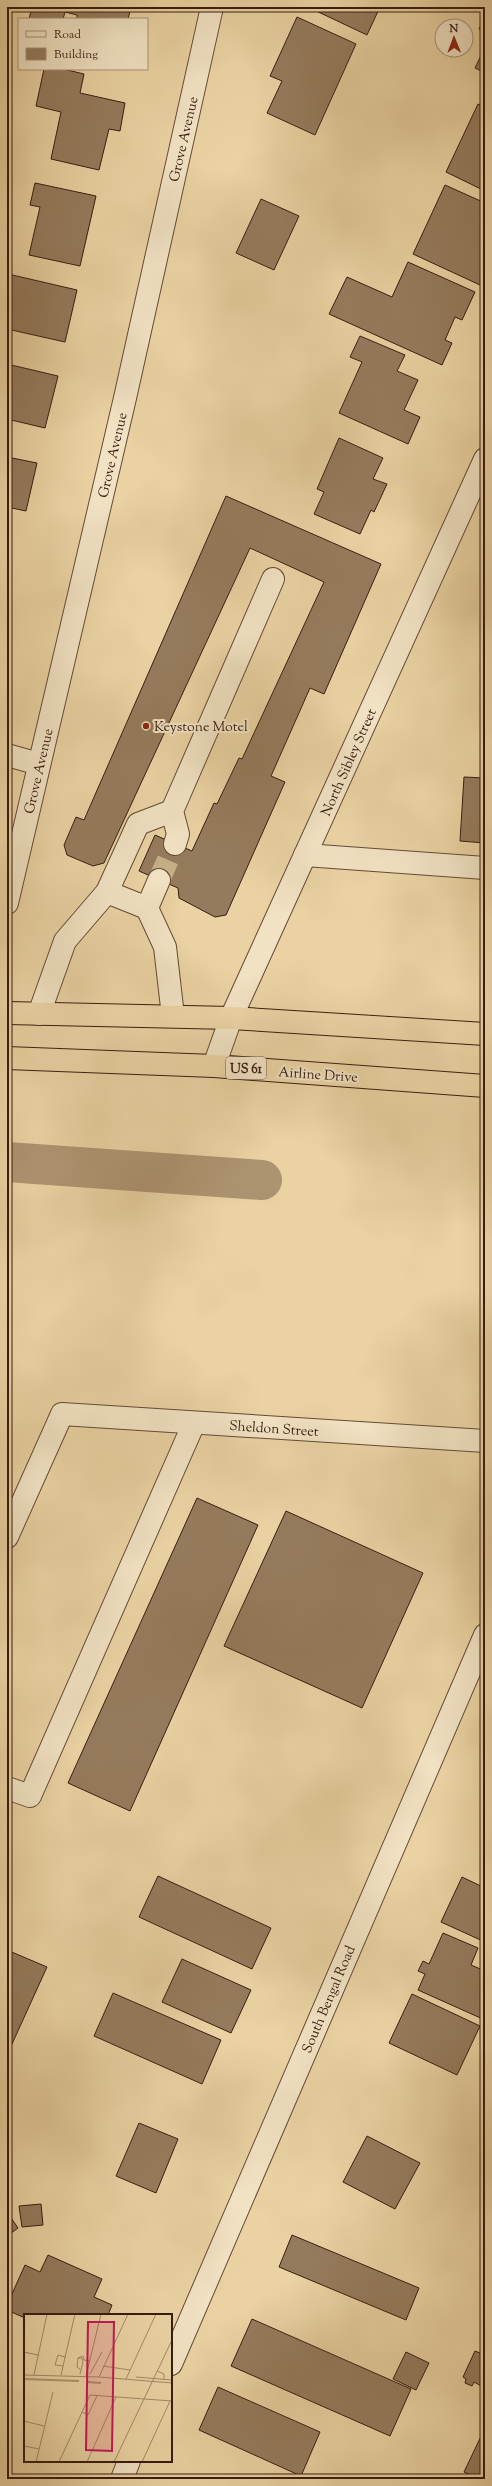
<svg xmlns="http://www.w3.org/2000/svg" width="492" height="2486" viewBox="0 0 492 2486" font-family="'Sorts Mill Goudy',serif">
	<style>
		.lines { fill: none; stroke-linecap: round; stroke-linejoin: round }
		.canal { stroke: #ad9471; stroke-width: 40 }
		.building { fill: #957b5d; stroke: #381c12 }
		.minor-tunnel { stroke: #c6ae85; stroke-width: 22; stroke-dasharray: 22 11; stroke-linecap: butt }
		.minor-casing { stroke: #644a36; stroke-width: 24 }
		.highway-casing { stroke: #381c12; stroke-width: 24 }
		.minor { stroke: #f1e2c3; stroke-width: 22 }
		.highway { stroke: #ead2a2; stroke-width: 22 }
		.poi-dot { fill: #8f2418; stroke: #f1e2c3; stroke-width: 1.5 }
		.labels { text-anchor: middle; stroke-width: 4; stroke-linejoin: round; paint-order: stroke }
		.shield { fill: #f1e2c3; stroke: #705747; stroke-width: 1 }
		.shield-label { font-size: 13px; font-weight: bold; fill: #381c12 }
		.street-label { font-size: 14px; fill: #381c12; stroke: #f1e2c3 }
		.poi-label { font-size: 14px; fill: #381c12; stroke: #f1e2c3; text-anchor: start }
		.inset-river { fill: none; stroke: #ad9471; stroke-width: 2 }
		.inset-road { fill: none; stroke: #a38968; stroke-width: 1 }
		.view { fill: #c2185b; fill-opacity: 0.15; stroke: #c2185b; stroke-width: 2 }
		.inset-edge { fill: none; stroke: #381c12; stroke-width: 2 }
	</style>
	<rect width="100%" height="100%" fill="#ead2a2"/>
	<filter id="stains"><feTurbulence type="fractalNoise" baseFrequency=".005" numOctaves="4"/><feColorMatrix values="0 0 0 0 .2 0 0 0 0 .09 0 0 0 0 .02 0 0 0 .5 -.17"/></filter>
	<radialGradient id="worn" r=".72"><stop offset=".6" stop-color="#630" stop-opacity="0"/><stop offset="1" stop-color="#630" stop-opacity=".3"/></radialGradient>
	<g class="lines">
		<path class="canal" d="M7,1162L262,1180"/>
	</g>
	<g class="building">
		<path d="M32,7H131L128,19H77V15L65,12L63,19H29Z"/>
		<path d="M312,7H380L367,35L312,9Z"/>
		<path d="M297,17L356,44L315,135L267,113L282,81L270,76Z"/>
		<path d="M485,17V32L479,29Z"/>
		<path d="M485,47V73L475,68Z"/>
		<path d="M44,69H63L84,74L80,93L125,103L120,131L109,129L99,170L51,159L61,112L36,106Z"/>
		<path d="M478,104L485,107V191L446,172Z"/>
		<path d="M35,183L96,196L80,266L29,255L40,207L30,205Z"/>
		<path d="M445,185L485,203V251L482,258L485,260V275L480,285L413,254Z"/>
		<path d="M261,199L299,216L274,270L236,253Z"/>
		<path d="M408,262L475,292L462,320L455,317L445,340L452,343L442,365L329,314L347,277L392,297Z"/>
		<path d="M8,274L77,290L65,342L7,329Z"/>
		<path d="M360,336L405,355L397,371L418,380L404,410L420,417L408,444L339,413L362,362L350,357Z"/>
		<path d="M7,364L58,376L45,428L7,419Z"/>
		<path d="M339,438L383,458L373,479L387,484L374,512L371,510L360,534L314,514L324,492L317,489Z"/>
		<path d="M7,457L37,463L26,511L7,507Z"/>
		<path d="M226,496L381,564L324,694L310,688L271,776L285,782L226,915L215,917L179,898L178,888L139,871L155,835L192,851L214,803L217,804L239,758L242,759L324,582L250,548L104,863L93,866L67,855L64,845L76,817L84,820Z"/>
		<path d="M464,777L485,778V843L460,841Z"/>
		<path d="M197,1498L258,1525L130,1811L68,1783Z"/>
		<path d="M286,1511L423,1573L362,1708L224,1646Z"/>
		<path d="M158,1876L271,1928L252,1969L139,1917Z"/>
		<path d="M462,1877L485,1888V1942L441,1922Z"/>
		<path d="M443,1933L478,1948L471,1965L485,1971V2020L418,1990L425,1974L418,1971L423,1961L429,1964Z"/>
		<path d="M7,1950L47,1967L7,2055Z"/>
		<path d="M182,1959L251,1990L231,2033L162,2002Z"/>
		<path d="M113,1993L221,2040L202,2084L94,2036Z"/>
		<path d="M412,1994L480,2026L457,2075L389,2043Z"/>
		<path d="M139,2123L178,2139L156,2193L116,2176Z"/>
		<path d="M367,2136L420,2163L395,2209L343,2182Z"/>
		<path d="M41,2204L43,2225L22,2227L19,2206Z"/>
		<path d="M7,2212L18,2228L7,2236Z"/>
		<path d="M292,2235L419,2288L406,2320L279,2267Z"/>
		<path d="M48,2255L102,2279L94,2297L112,2305L108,2315H25V2318L7,2310V2305L25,2265L40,2272Z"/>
		<path d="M252,2319L411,2389L390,2436L231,2366Z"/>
		<path d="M475,2351L485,2355V2388L474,2382L472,2386L465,2383L466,2379L463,2377Z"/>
		<path d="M406,2352L429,2363L416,2390L393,2379Z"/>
		<path d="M218,2387L320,2432L301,2476L199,2430Z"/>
		<path d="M485,2428V2479H480L464,2472Z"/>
	</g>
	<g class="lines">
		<path class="minor-tunnel" d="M159,880L175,844"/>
		<g class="minor-casing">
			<g id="minor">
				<path d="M7,755L39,764"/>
				<path d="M175,844L178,834L172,811L273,579"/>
				<path d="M305,855L485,868"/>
				<path d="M159,880L147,908L165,947L173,1016"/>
				<path d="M107,892L147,908"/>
				<path d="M7,903L125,398L212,7"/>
				<path d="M39,1014L65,941L107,892L138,824L172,811"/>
				<path d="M214,1066L231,1018L485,459"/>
				<path d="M7,1537L62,1414L485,1441"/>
				<path d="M7,1788L30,1796L194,1423"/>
				<path d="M171,2364L485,1635"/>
				<path d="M122,2479L129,2461"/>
			</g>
		</g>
		<g class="highway-casing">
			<g id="highway">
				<path d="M7,1013L231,1018L485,1034"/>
				<path d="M7,1058L214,1066L485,1086"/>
			</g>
		</g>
		<use href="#minor" class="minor"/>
		<use href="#highway" class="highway"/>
	</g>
	<circle class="poi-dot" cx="146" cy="726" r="4"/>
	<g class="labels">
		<rect class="shield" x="226" y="1057" width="40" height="22" rx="3"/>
		<g class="shield-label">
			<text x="246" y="1073">US 61</text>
		</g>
		<g class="street-label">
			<text transform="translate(183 139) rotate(-77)" y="5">Grove Avenue</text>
			<text transform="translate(112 455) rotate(-77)" y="5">Grove Avenue</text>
			<text transform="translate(348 762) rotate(-66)" y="5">North Sibley Street</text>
			<text transform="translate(38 771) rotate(-77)" y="5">Grove Avenue</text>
			<text transform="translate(318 1074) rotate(4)" y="5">Airline Drive</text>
			<text transform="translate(274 1428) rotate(4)" y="5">Sheldon Street</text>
			<text transform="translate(328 1999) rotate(-67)" y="5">South Bengal Road</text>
		</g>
		<g class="poi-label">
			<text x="154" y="731">Keystone Motel</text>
		</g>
	</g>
	<g transform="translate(24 2314)">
		<rect width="148" height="148" fill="#ead2a2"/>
		<path class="inset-river" d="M0,65L55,67M63,68L77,69"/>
		<path class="inset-road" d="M0,38L14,41M54,44L59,42L60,46L66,47M39,52L31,51L34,41L41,43M79,52L106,56M56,55L53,53L54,44H58L59,48M133,57L140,60V65M56,60L59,48M66,60L78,38M0,61L75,63L148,69M10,61L23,0M37,61L51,0M62,62L77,0M75,63L104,0M112,63L148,66M102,65L132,0M58,98L64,101L73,82M0,107L20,112M0,132L15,135M12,148L29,78M35,148L66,81L148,87M63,148L92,83M90,148L148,26M118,148L146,87"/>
		<path class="view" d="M64,8H90L88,137L62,136Z"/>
		<rect width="148" height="148" class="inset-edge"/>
	</g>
	<rect width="492" height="2486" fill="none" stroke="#ead2a2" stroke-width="24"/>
	<rect x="8" y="8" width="476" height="2470" fill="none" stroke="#381c12" stroke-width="2"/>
	<rect x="12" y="12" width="468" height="2462" fill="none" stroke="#381c12"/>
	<rect x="18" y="18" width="130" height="52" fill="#f1e2c3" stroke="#a7937c"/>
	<rect x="26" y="31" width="20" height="6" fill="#f1e2c3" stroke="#a7937c"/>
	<text x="54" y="38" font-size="12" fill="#381c12">Road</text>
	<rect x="26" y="48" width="20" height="12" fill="#957b5d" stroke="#a7937c"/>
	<text x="54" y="58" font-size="12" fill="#381c12">Building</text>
	<g transform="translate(454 38) rotate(359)"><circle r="19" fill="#f1e2c3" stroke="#a7937c"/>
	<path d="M0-3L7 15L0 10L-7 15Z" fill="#8f2418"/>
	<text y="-6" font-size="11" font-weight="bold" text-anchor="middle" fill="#381c12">N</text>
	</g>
	<rect width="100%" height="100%" filter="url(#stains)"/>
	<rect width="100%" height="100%" fill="url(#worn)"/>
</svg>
